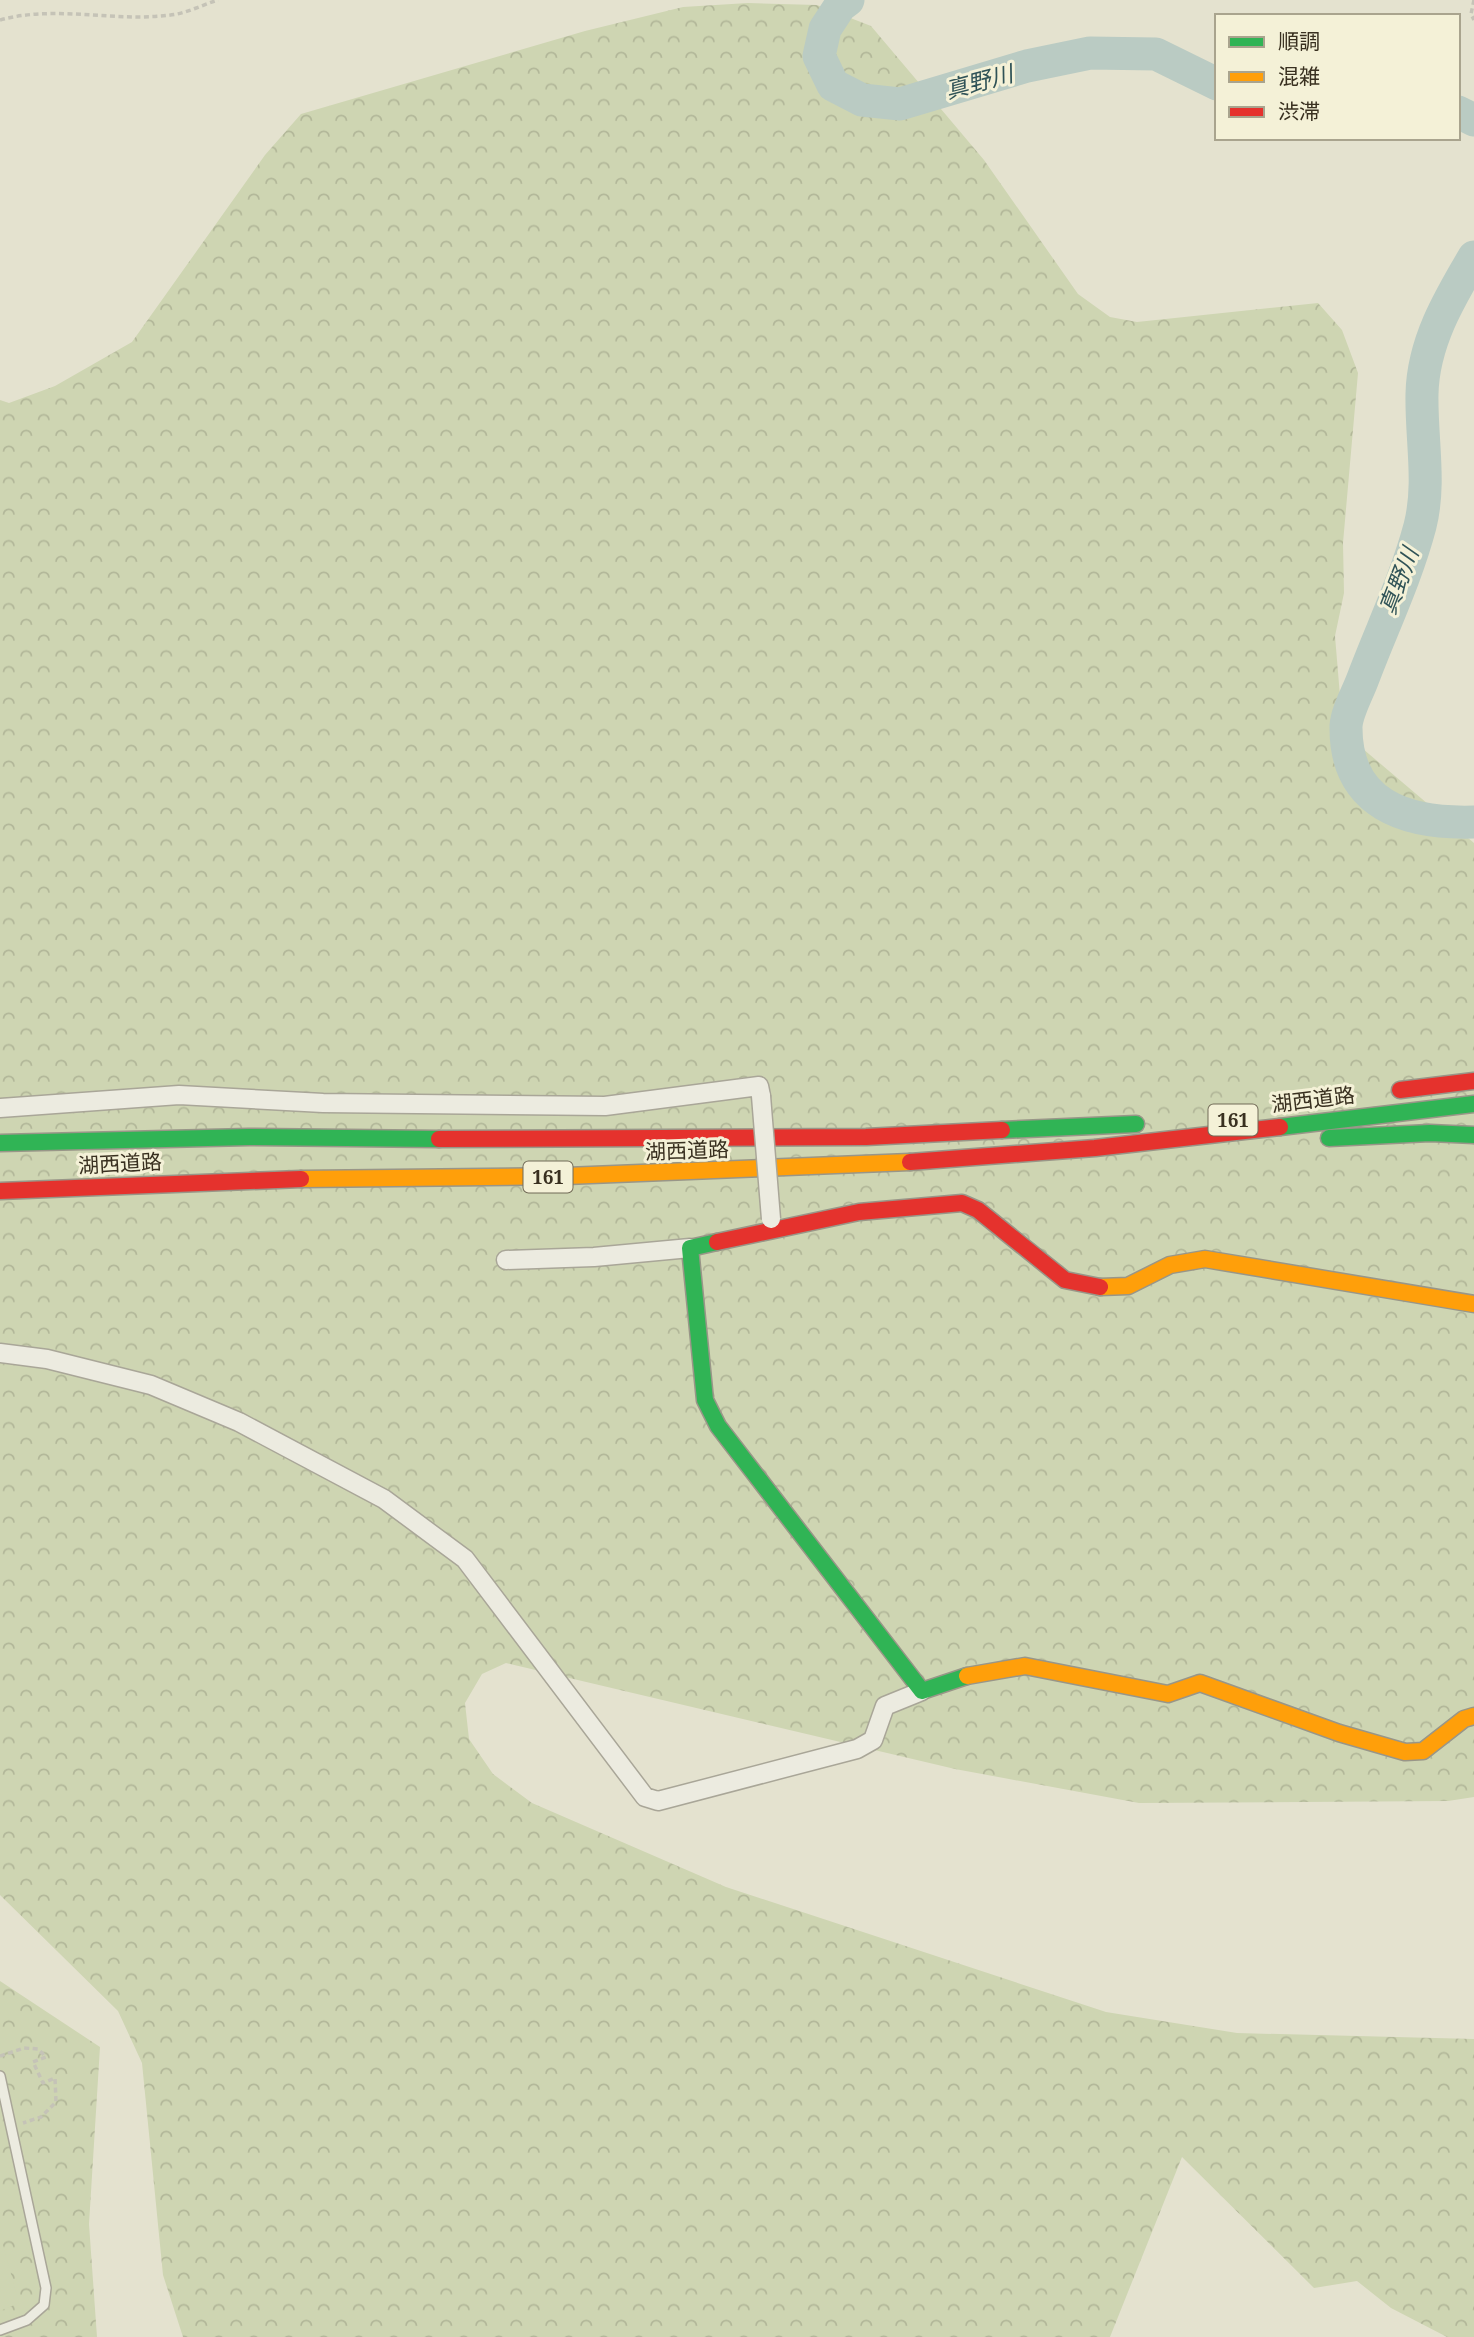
<svg xmlns="http://www.w3.org/2000/svg" width="1474" height="2337" viewBox="0 0 1474 2337" font-family="'Noto Serif','Noto Sans JP',serif">
	<style>
		.forest { fill: url(#forest-crowns) }
		.pitch { fill: #ced5b2 }
		.lines { fill: none; stroke-linecap: round; stroke-linejoin: round }
		.river { stroke: #bacbc3; stroke-width: 33 }
		.lane-casing { stroke: #a9a698; stroke-width: 12 }
		.street-casing { stroke: #a9a698; stroke-width: 21 }
		.fast-casing { stroke: #999688; stroke-width: 19 }
		.slow-casing { stroke: #999688; stroke-width: 19 }
		.jam-casing { stroke: #999688; stroke-width: 19 }
		.path { stroke: #c5c3b7; stroke-width: 3.5; stroke-dasharray: 5 3.5; stroke-linecap: butt }
		.lane { stroke: #ecebe0; stroke-width: 9 }
		.street { stroke: #ecebe0; stroke-width: 18 }
		.fast { stroke: #30b455; stroke-width: 16 }
		.slow { stroke: #ff9f0a; stroke-width: 16 }
		.jam { stroke: #e5322d; stroke-width: 16 }
		.street-bridge-casing { stroke: #a9a698; stroke-width: 21; stroke-linecap: butt }
		.street-bridge { stroke: #ecebe0; stroke-width: 18 }
		.labels { text-anchor: middle; stroke-width: 6; stroke-linejoin: round; paint-order: stroke }
		.shield { fill: #f4f1d7; stroke: #716a57; stroke-width: 2 }
		.shield-label { font-size: 19px; font-weight: bold; fill: #393020 }
		.street-label { font-size: 21px; fill: #393020; stroke: #f4f1d7 }
		.water-label { font-size: 23px; font-style: italic; fill: #305357; stroke: #f4f1d7 }
	</style>
	<defs>
		<pattern id="forest-crowns" width="20" height="18" patternUnits="userSpaceOnUse" patternTransform="scale(1.75)"><rect width="20" height="18" fill="#ced5b2"/><path d="M2 6a3 3 0 1 1 6 0M12 15a3 3 0 1 1 6 0" fill="none" stroke="#b2b799"/></pattern>
	</defs>
	<rect width="100%" height="100%" fill="#e4e2cf"/>
	<g class="forest">
		<path d="M748,3L817,5L871,26L984,160L1078,294L1110,317L1137,322L1318,303L1342,330L1358,373L1343,543L1344,593L1335,636L1343,732L1474,843V1797L1448,1801L1139,1803L955,1769L506,1663L482,1674L465,1703L469,1739L493,1774L532,1803L726,1887L1106,2012L1237,2033L1474,2039V2337H1447L1391,2308L1357,2281L1314,2288L1182,2157L1110,2337H183L163,2275L142,2063L118,2011L0,1895V400L9,403L55,386L132,342L265,155L301,114L585,31L683,7Z"/>
		<path d="M0,1981L100,2047L89,2224L97,2337H0Z"/>
	</g>
	<path class="pitch" d="M0,2234L19,2303L0,2311Z"/>
	<g class="lines">
		<g class="river">
			<path d="M848,0L840,6L825,29L819,56L833,85L862,100L900,104L1027,66L1090,53L1156,54L1217,84"/>
			<path d="M1458,112L1474,120"/>
			<path d="M1474,257C1449,299 1423,343 1422,394C1421,438 1431,483 1420,526C1406,579 1381,630 1362,681C1357,694 1347,712 1346,726C1345,805 1406,824 1474,822"/>
		</g>
		<g class="lane-casing">
			<path id="lane" d="M0,2076L46,2288L44,2305L27,2320L0,2330"/>
		</g>
		<g class="street-casing">
			<g id="street">
				<path d="M0,1108L179,1095L323,1103L605,1106L759,1086L761,1096"/>
				<path d="M506,1260L594,1257L690,1248"/>
				<path d="M0,1353L47,1359L151,1385L239,1422L384,1499L465,1559L645,1797L658,1801L857,1749L873,1740L885,1706L922,1691"/>
			</g>
		</g>
		<g class="fast-casing">
			<g id="fast">
				<path d="M1280,1127L1474,1104"/>
				<path d="M1002,1130L1136,1124"/>
				<path d="M1329,1138L1430,1133L1474,1135"/>
				<path d="M0,1143L249,1137L439,1139"/>
				<path d="M717,1242L690,1248L705,1400L718,1426L922,1691L967,1676"/>
			</g>
		</g>
		<g class="slow-casing">
			<g id="slow">
				<path d="M301,1179L566,1176L910,1162"/>
				<path d="M1100,1287L1128,1286L1170,1265L1205,1259L1474,1304"/>
				<path d="M967,1676L1025,1666L1168,1694L1200,1683L1339,1733L1405,1752L1423,1751L1464,1719L1474,1716"/>
			</g>
		</g>
		<g class="jam-casing">
			<g id="jam">
				<path d="M1400,1090L1474,1081"/>
				<path d="M439,1139L866,1137L1002,1130"/>
				<path d="M910,1162L1095,1148L1280,1127"/>
				<path d="M0,1191L301,1179"/>
				<path d="M717,1242L859,1212L962,1203L978,1210L1065,1280L1100,1287"/>
			</g>
		</g>
		<g class="path">
			<path d="M1474,0L1471,14L1474,20"/>
			<path d="M0,20C58,4 119,24 177,14C191,11 205,4 218,0"/>
			<path d="M0,2056L24,2048L38,2049L46,2057L33,2062L43,2083L55,2078L56,2102L41,2117L23,2123"/>
		</g>
		<use href="#lane" class="lane"/>
		<use href="#street" class="street"/>
		<use href="#fast" class="fast"/>
		<use href="#slow" class="slow"/>
		<use href="#jam" class="jam"/>
		<g class="street-bridge-casing">
			<path id="street-bridge" d="M761,1096L771,1219"/>
		</g>
		<use href="#street-bridge" class="street-bridge"/>
	</g>
	<g class="labels">
		<g class="shield">
			<rect x="1208.5" y="1104.5" width="49" height="31" rx="5"/>
			<rect x="523.5" y="1161.5" width="49" height="31" rx="5"/>
		</g>
		<g class="shield-label">
			<text x="1233" y="1127">161</text>
			<text x="548" y="1184">161</text>
		</g>
		<g class="street-label">
			<text transform="translate(1313 1100) rotate(-7)" y="7">湖西道路</text>
			<text transform="translate(687 1151) rotate(-2)" y="7">湖西道路</text>
			<text transform="translate(120 1164) rotate(-3)" y="7">湖西道路</text>
		</g>
		<g class="water-label">
			<text transform="translate(979 82) rotate(-15)" y="8">真野川</text>
			<text transform="translate(1399 581) rotate(-69)" y="8">真野川</text>
		</g>
	</g>
	<rect x="1215" y="14" width="245" height="126" fill="#f4f1d7" stroke="#a9a48e" stroke-width="2"/>
	<rect x="1229" y="37" width="35" height="10" fill="#30b455" stroke="#a9a48e" stroke-width="2"/>
	<text x="1278" y="49" font-size="21" fill="#393020">順調</text>
	<rect x="1229" y="72" width="35" height="10" fill="#ff9f0a" stroke="#a9a48e" stroke-width="2"/>
	<text x="1278" y="84" font-size="21" fill="#393020">混雑</text>
	<rect x="1229" y="107" width="35" height="10" fill="#e5322d" stroke="#a9a48e" stroke-width="2"/>
	<text x="1278" y="119" font-size="21" fill="#393020">渋滞</text>
</svg>
